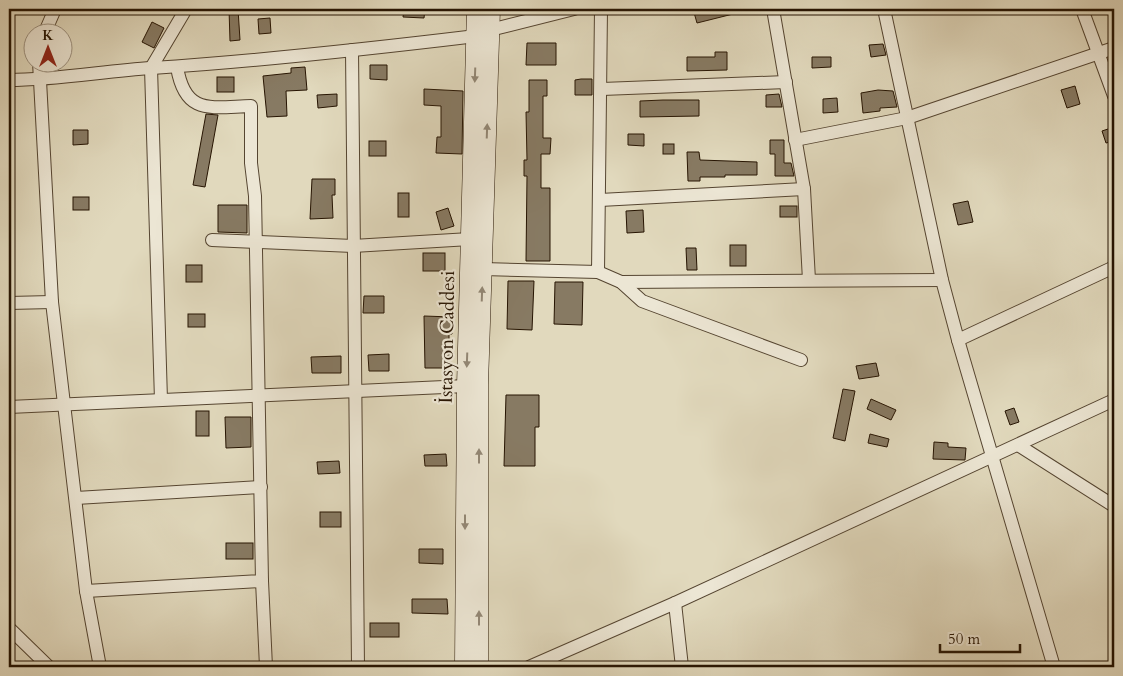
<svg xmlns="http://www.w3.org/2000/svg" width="1123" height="676" viewBox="0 0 1123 676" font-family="Cardo,serif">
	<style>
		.building { fill: #877a63; stroke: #261402 }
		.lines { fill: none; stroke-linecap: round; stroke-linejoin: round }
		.minor-casing { stroke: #554531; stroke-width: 14 }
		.secondary-casing { stroke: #261402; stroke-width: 19 }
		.minor { stroke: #ece6d4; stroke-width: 12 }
		.secondary { stroke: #ece6d4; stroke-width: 18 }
		.oneway { fill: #938876 }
		.labels { text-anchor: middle; stroke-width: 4.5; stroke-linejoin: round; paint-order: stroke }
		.street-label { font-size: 19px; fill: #261402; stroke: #ece6d4 }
	</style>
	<rect width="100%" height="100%" fill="#e1d9bd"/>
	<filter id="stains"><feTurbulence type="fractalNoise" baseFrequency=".004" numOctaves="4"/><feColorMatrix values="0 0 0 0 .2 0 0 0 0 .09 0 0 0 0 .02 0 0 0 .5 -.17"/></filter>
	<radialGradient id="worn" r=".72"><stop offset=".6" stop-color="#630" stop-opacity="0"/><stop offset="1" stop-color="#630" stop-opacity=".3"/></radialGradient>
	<g class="building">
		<path d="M229,9H238L240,40L230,41Z"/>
		<path d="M404,9H425L424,18L403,17Z"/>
		<path d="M693,9H741V12L697,23Z"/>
		<path d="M270,18L271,33L259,34L258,19Z"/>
		<path d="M152,22L164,28L154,48L142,42Z"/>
		<path d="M527,43H556V65H526Z"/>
		<path d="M883,44L886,55L871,57L869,45Z"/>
		<path d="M715,52H727V70L687,71V57H715Z"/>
		<path d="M812,57H831V67L812,68Z"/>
		<path d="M370,65H387V80L370,79Z"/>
		<path d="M305,67L307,90L286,91L287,116L267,117L263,76L291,73V68Z"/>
		<rect x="217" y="77" width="17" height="15"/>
		<path d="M581,79H592V95H575V80Z"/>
		<path d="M529,80H547V96H543V138H551L550,154H541V188H550V261H526L527,176H524V160H527L526,112H529Z"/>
		<path d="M1075,86L1080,104L1067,108L1061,90Z"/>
		<path d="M424,89L463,91L462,154L436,153L437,137H441V106L424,105Z"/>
		<path d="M878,90L893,91L897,107L880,108V111L863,113L861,93Z"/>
		<path d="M337,94V106L318,108L317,95Z"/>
		<path d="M779,94L782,107H766V95Z"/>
		<path d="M837,98L838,112L823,113V99Z"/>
		<path d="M663,100H699V116L640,117V101Z"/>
		<path d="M206,114L218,115L205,187L193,185Z"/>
		<path d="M1114,127V141L1106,143L1102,131Z"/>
		<path d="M73,130H88V144L73,145Z"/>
		<path d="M628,134H644V146L628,145Z"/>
		<path d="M770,140H784V163H791L794,176H775V154H770Z"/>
		<rect x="369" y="141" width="17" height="15"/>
		<rect x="663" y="144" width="11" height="10"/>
		<path d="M687,152H699L700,160L757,162V175H725V177H700V181H688Z"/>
		<path d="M312,179H335V195H332L333,218L310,219Z"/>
		<rect x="398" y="193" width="11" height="24"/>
		<rect x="73" y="197" width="16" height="13"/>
		<path d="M968,201L973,222L958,225L953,204Z"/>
		<path d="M218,205H247V233L218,232Z"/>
		<rect x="780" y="206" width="17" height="11"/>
		<path d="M448,208L454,226L441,230L436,212Z"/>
		<path d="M643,210L644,232L627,233L626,211Z"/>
		<rect x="730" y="245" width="16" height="21"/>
		<path d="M686,248H696L697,270H687Z"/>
		<rect x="423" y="253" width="22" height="18"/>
		<rect x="186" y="265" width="16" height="17"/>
		<path d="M508,281H534L532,330L507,329Z"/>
		<path d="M555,282H583L582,325L554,324Z"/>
		<path d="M364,296H384V313H363Z"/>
		<rect x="188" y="314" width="17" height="13"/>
		<path d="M424,316L452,317V334H449V368H425Z"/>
		<path d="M389,354V371H369L368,355Z"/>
		<path d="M341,356V373H312L311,357Z"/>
		<path d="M876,363L879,376L859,379L856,366Z"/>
		<path d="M843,389L855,391L845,441L833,438Z"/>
		<path d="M506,395H539V427H535V466H504Z"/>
		<path d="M871,399L896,410L891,420L867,409Z"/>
		<path d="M1014,408L1019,422L1010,425L1005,411Z"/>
		<rect x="196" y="411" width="13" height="25"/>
		<path d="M225,417H251V447L226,448Z"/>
		<path d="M870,434L889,439L887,447L868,443Z"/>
		<path d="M934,442L948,443V447L966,448L965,460L933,459Z"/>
		<path d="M446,454L447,466H425L424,455Z"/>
		<path d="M339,461L340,473L318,474L317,462Z"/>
		<rect x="320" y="512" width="21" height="15"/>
		<rect x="226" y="543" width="27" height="16"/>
		<path d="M419,549H443V564L419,563Z"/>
		<path d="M412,599H447L448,614L412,613Z"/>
		<rect x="370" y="623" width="29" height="14"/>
	</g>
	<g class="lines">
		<g class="minor-casing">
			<g id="minor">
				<path d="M773,9L804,189L809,280"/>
				<path d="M884,9L942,280L958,340L1054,667"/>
				<path d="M1082,9L1114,96"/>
				<path d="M45,32L55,9"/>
				<path d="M352,50L358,667"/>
				<path d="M39,62L52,302L86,591L100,667"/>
				<path d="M9,80C57,80 104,71 152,68C260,61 368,49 476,36L490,30L574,9"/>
				<path d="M602,89L786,82"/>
				<path d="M795,140L907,118L1114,48"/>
				<path d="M600,200L804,189"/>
				<path d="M212,240L353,246L470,239"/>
				<path d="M483,269L598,272L601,9"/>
				<path d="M598,272L621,282L642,301L801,360"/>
				<path d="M621,282L942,280"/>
				<path d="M9,303L52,302"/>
				<path d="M958,340L1114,267"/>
				<path d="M161,400L151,68L186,9"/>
				<path d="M9,407L466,386"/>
				<path d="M1018,445L1114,506"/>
				<path d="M76,498L261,487"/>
				<path d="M262,581L266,667"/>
				<path d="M86,591L262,581L255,196L251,163V106C211,107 185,116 177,67"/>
				<path d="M675,603L682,667"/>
				<path d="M9,628L49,667"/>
				<path d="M529,667L675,603L1114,400"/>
			</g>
		</g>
		<g class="secondary-casing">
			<g id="secondary">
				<path d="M464,667L466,386L476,9"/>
				<path d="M479,667V385L491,9"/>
			</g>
		</g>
		<use href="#minor" class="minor"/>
		<use href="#secondary" class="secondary"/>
	</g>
	<defs><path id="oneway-solid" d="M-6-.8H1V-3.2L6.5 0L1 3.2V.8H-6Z" transform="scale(1.25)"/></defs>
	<g class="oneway">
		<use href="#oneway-solid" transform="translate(475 75) rotate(92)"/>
		<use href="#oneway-solid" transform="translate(487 131) rotate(-88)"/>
		<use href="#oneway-solid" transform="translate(482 294) rotate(-88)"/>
		<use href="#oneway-solid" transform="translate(467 360) rotate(92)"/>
		<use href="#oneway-solid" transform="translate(479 456) rotate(-90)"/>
		<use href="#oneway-solid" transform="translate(465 522) rotate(90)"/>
		<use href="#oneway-solid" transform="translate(479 618) rotate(-90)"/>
	</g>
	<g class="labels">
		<g class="street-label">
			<text transform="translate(446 337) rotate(-89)" y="7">İstasyon Caddesi</text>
		</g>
	</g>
	<rect width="1123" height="676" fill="none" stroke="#e1d9bd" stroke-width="30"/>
	<rect x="10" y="10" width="1103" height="656" fill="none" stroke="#261402" stroke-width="2.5"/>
	<rect x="15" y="15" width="1093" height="646" fill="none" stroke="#261402"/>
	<g transform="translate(48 48)"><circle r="24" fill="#ece6d4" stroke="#9d9280"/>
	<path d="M0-4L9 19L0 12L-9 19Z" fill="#8f2418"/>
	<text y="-8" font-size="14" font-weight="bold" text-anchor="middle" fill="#261402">K</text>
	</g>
	<path d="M940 644v8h80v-8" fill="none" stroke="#261402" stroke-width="2.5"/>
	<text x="948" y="644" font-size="15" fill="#261402" stroke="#ece6d4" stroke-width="4" paint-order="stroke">50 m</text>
	<rect width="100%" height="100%" filter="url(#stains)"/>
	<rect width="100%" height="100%" fill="url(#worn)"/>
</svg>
